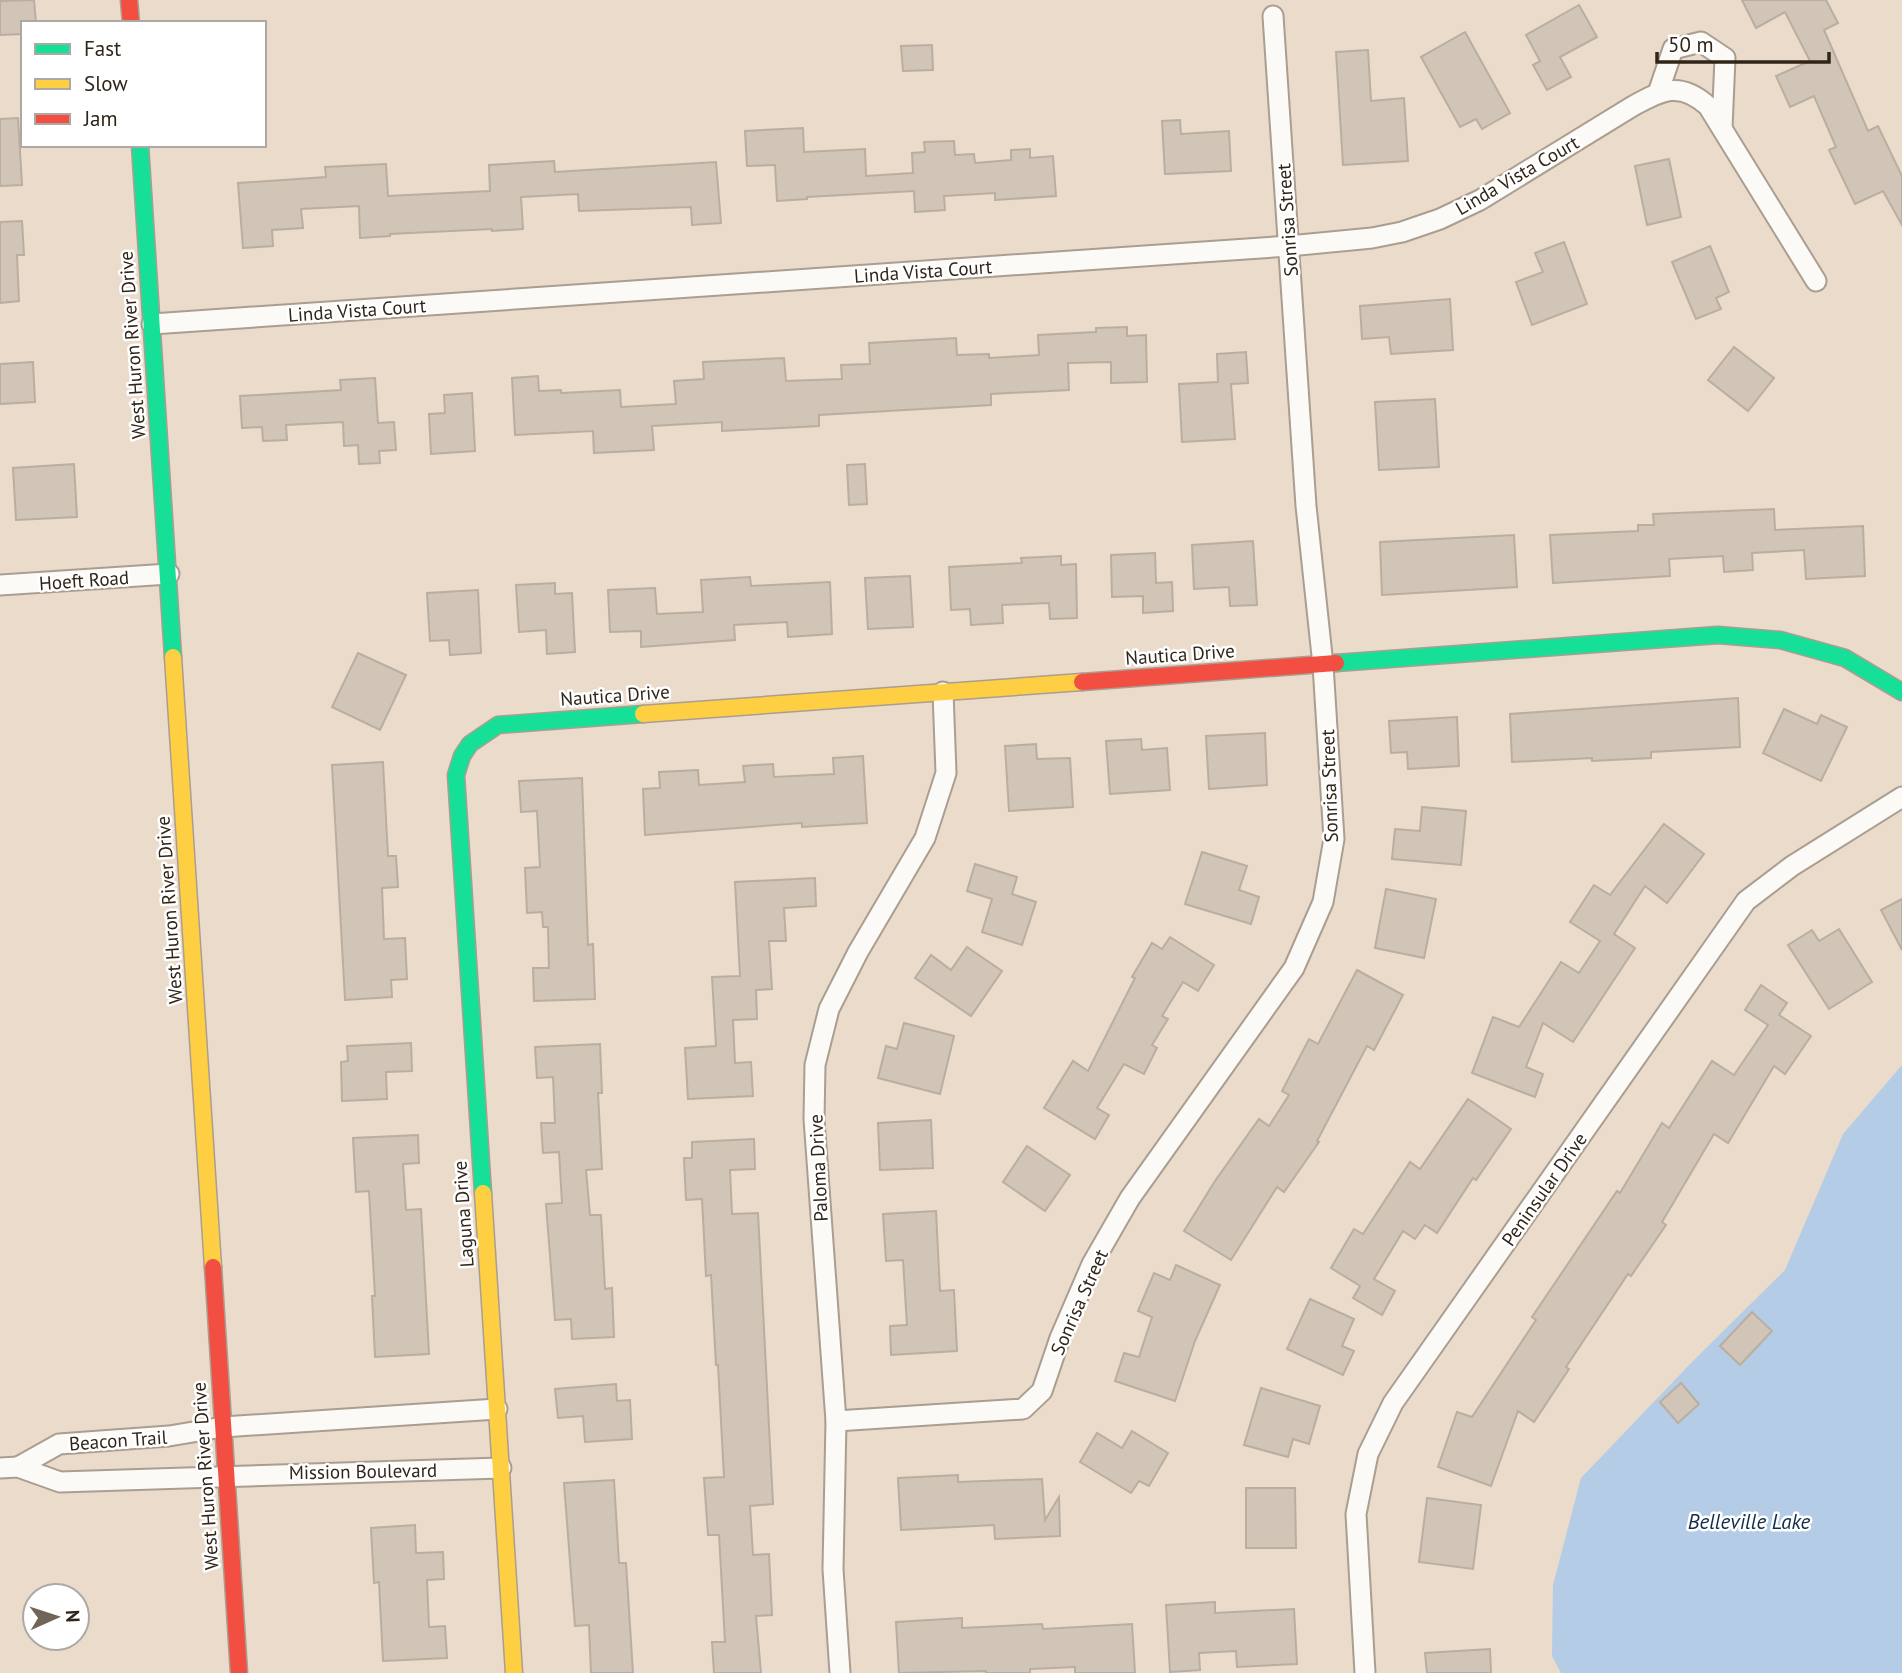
<svg xmlns="http://www.w3.org/2000/svg" width="1902" height="1673" viewBox="0 0 1902 1673" font-family="'PT Sans',sans-serif">
	<style>
		.water { fill: #b4cce5 }
		.building { fill: #d1c5b7; stroke: #baaea1; stroke-width: 2 }
		.lines { fill: none; stroke-linecap: round; stroke-linejoin: round }
		.street-casing { stroke: #aa9e91; stroke-width: 23 }
		.fast-casing { stroke: #aa9e91; stroke-width: 19 }
		.slow-casing { stroke: #aa9e91; stroke-width: 19 }
		.jam-casing { stroke: #aa9e91; stroke-width: 19 }
		.street { stroke: #fcfaf7; stroke-width: 19 }
		.fast { stroke: #16e098; stroke-width: 16 }
		.slow { stroke: #ffcf43; stroke-width: 16 }
		.jam { stroke: #f24e42; stroke-width: 16 }
		.labels { text-anchor: middle; stroke-width: 5; stroke-linejoin: round; paint-order: stroke }
		.street-label { font-size: 19px; fill: #302519; stroke: #fff }
		.water-label { font-size: 21px; font-style: italic; fill: #102d4a; stroke: #fff }
	</style>
	<rect width="100%" height="100%" fill="#eadbca"/>
	<path class="water" d="M1902,1065V1673H1561L1552,1656L1553,1585L1581,1478L1692,1362L1785,1270L1843,1134Z"/>
	<g class="building">
		<path d="M34,0L36,23H23V34L0,35V1Z"/>
		<path d="M1742,0H1826L1838,23L1824,30L1868,131L1878,126L1902,176V225L1883,191L1855,204L1829,150L1836,147L1814,96L1790,107L1776,76L1810,61L1785,12L1756,28Z"/>
		<path d="M1579,5L1597,37L1560,57L1571,77L1547,90L1533,65L1540,61L1526,35Z"/>
		<path d="M1465,32L1510,113L1482,129L1476,119L1460,127L1421,57Z"/>
		<path d="M932,45L933,70L903,71L901,46Z"/>
		<path d="M1368,50L1371,101L1404,98L1408,161L1343,165L1336,52Z"/>
		<path d="M18,118L22,185L0,186V119Z"/>
		<path d="M1180,120L1181,134L1229,131L1231,171L1165,174L1162,121Z"/>
		<path d="M803,128L804,152L865,149L866,176L913,173L912,153L925,152L924,142L954,141L955,155L974,154L975,163L1011,160V150L1030,149V158L1053,156L1056,196L995,200V193L944,196L945,210L915,212L914,191L807,197V199L777,201L775,165L747,166L745,131Z"/>
		<path d="M1669,159L1681,217L1647,225L1635,166Z"/>
		<path d="M554,161L555,172L716,162L721,223L692,225L691,207L579,211L578,194L521,197L523,229L492,231V229L390,234V236L360,238L359,206L301,209L303,228L272,230L273,246L243,248L238,183L326,177L325,167L386,164L388,196L490,191L489,165Z"/>
		<path d="M22,221L24,255H17L19,301L0,303V222Z"/>
		<path d="M1564,242L1587,304L1532,325L1516,282L1543,272L1535,253Z"/>
		<path d="M1710,246L1729,292L1716,298L1721,309L1696,319L1672,262Z"/>
		<path d="M1450,299L1453,350L1391,354L1389,337L1362,339L1360,306Z"/>
		<path d="M1127,327V336L1146,335L1147,382L1111,383V362L1068,363L1069,390L991,394V405L819,415V426L722,431V422L652,426L654,450L594,453L593,431L515,435L512,378L538,376L539,391L561,390V393L620,390L621,407L676,404L674,381L704,379L703,362L784,358L786,381L842,379L841,365L870,364L869,343L956,338L957,355L989,354V358L1039,355L1038,335L1096,332V328Z"/>
		<path d="M1734,347L1774,378L1748,411L1708,380Z"/>
		<path d="M1246,352L1248,383L1231,384L1235,439L1182,442L1179,384L1218,382L1217,354Z"/>
		<path d="M33,362L35,402L0,404V364Z"/>
		<path d="M375,378L378,423L394,422L396,450L379,451L380,463L359,464L358,445L344,446L343,422L286,425L287,440L263,441L262,427L242,428L240,396L341,390L340,380Z"/>
		<path d="M472,393L475,451L431,454L429,414L445,413L444,395Z"/>
		<path d="M1435,399L1439,467L1379,470L1375,402Z"/>
		<path d="M74,464L77,517L16,520L13,468Z"/>
		<path d="M865,464L867,504L849,505L847,465Z"/>
		<path d="M1774,509L1775,530L1863,526L1865,576L1806,579L1804,550L1752,553L1753,570L1724,572L1723,556L1669,559L1670,576L1553,583L1550,535L1638,531V525H1654L1653,514Z"/>
		<path d="M1514,535L1517,587L1382,595L1380,542Z"/>
		<path d="M1253,541L1257,605L1230,606L1229,587L1194,589L1192,545Z"/>
		<path d="M1155,553L1156,583L1172,582L1173,611L1143,613V596L1112,597L1111,555Z"/>
		<path d="M1061,556V565L1076,564L1077,618L1050,619L1049,603L1002,605L1003,623L971,625L970,609L951,610L949,567L1022,563L1021,558Z"/>
		<path d="M910,576L913,627L868,629L865,578Z"/>
		<path d="M750,577L751,586L830,582L832,634L788,637L787,622L734,625L735,640L641,647V631L610,632L608,590L655,588L657,614L703,612L701,580Z"/>
		<path d="M555,583V594L572,593L575,652L547,654L546,630L519,632L516,585Z"/>
		<path d="M478,590L481,653L450,655L449,640L430,641L427,593Z"/>
		<path d="M358,653L406,675L380,730L332,707Z"/>
		<path d="M1738,698L1740,747L1651,752V758L1592,761V758L1512,762L1510,714Z"/>
		<path d="M1784,709L1817,724L1821,715L1847,727L1821,781L1763,753Z"/>
		<path d="M1457,717L1459,766L1408,769L1407,752L1391,753L1389,721Z"/>
		<path d="M1265,733L1267,785L1209,789L1206,736Z"/>
		<path d="M1141,739L1142,750L1167,748L1170,790L1110,794L1106,741Z"/>
		<path d="M1036,744L1037,759L1070,758L1073,807L1009,811L1005,746Z"/>
		<path d="M863,756L867,823L802,827V823L645,835L643,789L660,788L659,772L698,770L699,785L745,782L743,766L773,764L774,777L834,774L833,758Z"/>
		<path d="M383,762L388,856H396L398,887L382,888L384,939L405,938L407,979L391,980L392,997L345,1000L332,765Z"/>
		<path d="M582,778L588,945L593,944L595,999L534,1001L533,968H549L548,927H543L542,912L527,913L525,868L540,867L537,811L521,812L519,781Z"/>
		<path d="M1422,807L1466,811L1461,865L1392,859L1395,829L1420,831Z"/>
		<path d="M1664,824L1704,854L1667,903L1645,886L1614,934L1635,948L1573,1042L1543,1023L1526,1067L1543,1074L1535,1097L1472,1073L1493,1017L1519,1027L1561,962L1579,973L1600,941L1570,922L1594,885L1610,895Z"/>
		<path d="M1202,852L1247,866L1239,890L1259,897L1251,924L1185,904Z"/>
		<path d="M975,864L1017,877L1012,894L1036,902L1022,945L982,932L992,899L967,891Z"/>
		<path d="M815,878L816,906L784,908L786,941H769L772,989L756,990L757,1019L733,1020L735,1063L751,1062L753,1096L688,1099L685,1048L716,1046L712,977L740,976L735,882Z"/>
		<path d="M1386,889L1436,899L1424,958L1375,948Z"/>
		<path d="M1902,899V950L1881,910Z"/>
		<path d="M1839,929L1872,982L1829,1009L1788,945L1812,930L1819,941Z"/>
		<path d="M1170,937L1214,965L1198,991L1183,982L1162,1016L1168,1019L1152,1045L1157,1048L1144,1074L1124,1064L1097,1108L1109,1115L1095,1139L1044,1108L1073,1061L1088,1071L1135,978L1132,977L1152,943L1162,949Z"/>
		<path d="M967,947L1002,971L971,1016L915,978L931,955L951,970Z"/>
		<path d="M1357,970L1403,995L1374,1050L1367,1046L1317,1141L1319,1142L1284,1192L1277,1187L1231,1260L1184,1231L1215,1181L1259,1119L1269,1126L1289,1095L1282,1091L1309,1039L1318,1044Z"/>
		<path d="M1761,985L1787,1003L1779,1015L1811,1036L1785,1074L1774,1066L1728,1143L1714,1134L1662,1222L1666,1225L1631,1276L1628,1274L1566,1367L1569,1369L1534,1422L1518,1411L1491,1486L1438,1467L1457,1412L1472,1417L1536,1320L1532,1317L1617,1191L1620,1193L1662,1123L1669,1128L1712,1061L1734,1075L1768,1025L1745,1010Z"/>
		<path d="M904,1023L954,1036L940,1094L878,1078L886,1046L897,1049Z"/>
		<path d="M411,1043L412,1071L386,1072L387,1099L342,1101L341,1062L348,1061L347,1046Z"/>
		<path d="M600,1044L602,1093H598L602,1169L586,1170L590,1215H601L605,1289L612,1288L614,1337L572,1339L571,1319L555,1320L546,1204L562,1203L559,1152L543,1153L541,1123H555L553,1077L537,1078L535,1047Z"/>
		<path d="M1468,1099L1511,1129L1476,1180L1473,1178L1437,1233L1425,1225L1415,1239L1403,1231L1374,1279L1395,1291L1382,1315L1353,1298L1360,1286L1331,1268L1354,1229L1363,1234L1410,1162L1420,1169Z"/>
		<path d="M931,1120L933,1168L880,1170L878,1123Z"/>
		<path d="M418,1135L419,1163L403,1164L406,1210L421,1209L429,1354L375,1357L372,1296H375L369,1191L356,1192L353,1138Z"/>
		<path d="M754,1139L755,1169L730,1170L732,1214L758,1213L773,1504L750,1506L753,1555L769,1554L772,1615L756,1616L761,1673H714L712,1642H725L719,1535H708L704,1478L724,1477L718,1365H716L711,1275L706,1276L702,1199L686,1200L684,1158H692V1142Z"/>
		<path d="M1027,1146L1070,1175L1045,1211L1003,1182Z"/>
		<path d="M936,1211L940,1291L954,1290L957,1351L891,1355L890,1326L907,1325L903,1260L886,1261L883,1214Z"/>
		<path d="M1176,1265L1220,1285L1195,1341L1175,1401L1115,1381L1124,1353L1139,1357L1152,1317L1138,1311L1154,1273L1170,1280Z"/>
		<path d="M1310,1299L1354,1319L1342,1346L1354,1351L1343,1375L1287,1349Z"/>
		<path d="M1752,1312L1772,1331L1740,1365L1720,1346Z"/>
		<path d="M1681,1383L1699,1404L1678,1423L1660,1402Z"/>
		<path d="M616,1384L617,1401L630,1400L632,1439L585,1442L583,1416L558,1418L555,1389Z"/>
		<path d="M1261,1388L1320,1406L1309,1444L1293,1439L1288,1457L1244,1445Z"/>
		<path d="M1132,1431L1168,1453L1149,1486L1139,1481L1131,1493L1080,1462L1097,1433L1122,1448Z"/>
		<path d="M958,1475V1482L1042,1479L1045,1520L1059,1497L1060,1536L995,1539L994,1525L901,1530L898,1478Z"/>
		<path d="M614,1480L619,1563H626L633,1673H591L589,1625L575,1626L564,1483Z"/>
		<path d="M1246,1488H1295L1296,1548H1246Z"/>
		<path d="M1427,1498L1481,1505L1473,1569L1419,1562Z"/>
		<path d="M415,1525L416,1553L443,1552L444,1579L427,1580L429,1627L445,1626L447,1658L383,1661L379,1582L374,1583L371,1528Z"/>
		<path d="M1215,1602V1613L1294,1609L1297,1664L1237,1667L1236,1651L1199,1653L1200,1670L1170,1672L1166,1605Z"/>
		<path d="M962,1618V1628L1042,1624L1043,1629L1132,1624L1135,1673H1075V1667L1030,1669V1673H986V1671L899,1673L896,1622Z"/>
		<path d="M1490,1649L1491,1673H1427L1425,1653Z"/>
	</g>
	<g class="lines">
		<g class="street-casing">
			<g id="street">
				<path d="M1658,93L1673,49L1701,42L1725,58L1722,128"/>
				<path d="M152,324L1289,246L1372,238L1402,232L1440,219L1480,200L1633,106C1662,90 1680,81 1708,106L1816,281"/>
				<path d="M0,585L169,574"/>
				<path d="M836,1421L1023,1409L1042,1391L1060,1338L1092,1264L1130,1198L1294,968L1323,902L1334,839L1323,665L1306,506L1273,16"/>
				<path d="M18,1467L59,1444L169,1436L223,1427L497,1409"/>
				<path d="M0,1468L18,1467L60,1482L501,1468"/>
				<path d="M840,1673L833,1569L836,1421L814,1119L815,1065L829,1009L858,952L925,838L946,773L943,692"/>
				<path d="M1365,1673L1356,1514L1368,1454L1393,1403L1746,901L1792,866L1902,797"/>
			</g>
		</g>
		<g class="fast-casing">
			<g id="fast">
				<path d="M140,145L173,657"/>
				<path d="M1336,663L1718,635L1780,640L1845,658L1902,692"/>
				<path d="M483,1193L456,775L462,756L470,744L498,725L643,714"/>
			</g>
		</g>
		<g class="slow-casing">
			<g id="slow">
				<path d="M173,657L213,1267"/>
				<path d="M643,714L1082,682"/>
				<path d="M483,1193L514,1673"/>
			</g>
		</g>
		<g class="jam-casing">
			<g id="jam">
				<path d="M129,0L131,23"/>
				<path d="M1082,682L1336,663"/>
				<path d="M213,1267L239,1673"/>
			</g>
		</g>
		<use href="#street" class="street"/>
		<use href="#fast" class="fast"/>
		<use href="#slow" class="slow"/>
		<use href="#jam" class="jam"/>
	</g>
	<g class="labels">
		<g class="street-label">
			<text transform="translate(1517 175) rotate(-30)" y="7">Linda Vista Court</text>
			<text transform="translate(1287 220) rotate(-94)" y="7">Sonrisa Street</text>
			<text transform="translate(923 271) rotate(-4)" y="7">Linda Vista Court</text>
			<text transform="translate(357 310) rotate(-4)" y="7">Linda Vista Court</text>
			<text transform="translate(132 345) rotate(-94)" y="7">West Huron River Drive</text>
			<text transform="translate(84 580) rotate(-4)" y="7">Hoeft Road</text>
			<text transform="translate(1180 654) rotate(-4)" y="7">Nautica Drive</text>
			<text transform="translate(615 695) rotate(-4)" y="7">Nautica Drive</text>
			<text transform="translate(1329 786) rotate(-92)" y="7">Sonrisa Street</text>
			<text transform="translate(169 910) rotate(-94)" y="7">West Huron River Drive</text>
			<text transform="translate(818 1168) rotate(-93)" y="7">Paloma Drive</text>
			<text transform="translate(1544 1189) rotate(-55)" y="7">Peninsular Drive</text>
			<text transform="translate(463 1214) rotate(-94)" y="7">Laguna Drive</text>
			<text transform="translate(1079 1302) rotate(-66)" y="7">Sonrisa Street</text>
			<text transform="translate(118 1440) rotate(-4)" y="7">Beacon Trail</text>
			<text transform="translate(363 1471) rotate(-1)" y="7">Mission Boulevard</text>
			<text transform="translate(205 1476) rotate(-94)" y="7">West Huron River Drive</text>
		</g>
		<g class="water-label">
			<text x="1749" y="1529">Belleville Lake</text>
		</g>
	</g>
	<rect x="21" y="21" width="245" height="126" fill="#ffffff" stroke="#aca8a3" stroke-width="2"/>
	<rect x="35" y="44" width="35" height="10" fill="#16e098" stroke="#aca8a3" stroke-width="2"/>
	<text x="84" y="56" font-size="21" fill="#302519">Fast</text>
	<rect x="35" y="79" width="35" height="10" fill="#ffcf43" stroke="#aca8a3" stroke-width="2"/>
	<text x="84" y="91" font-size="21" fill="#302519">Slow</text>
	<rect x="35" y="114" width="35" height="10" fill="#f24e42" stroke="#aca8a3" stroke-width="2"/>
	<text x="84" y="126" font-size="21" fill="#302519">Jam</text>
	<g transform="translate(56 1617) rotate(87)"><circle r="33" fill="#ffffff" stroke="#aca8a3" stroke-width="2"/>
	<path d="M0-5L12 26L0 18L-12 26Z" fill="#716557"/>
	<text y="-10" font-size="19" font-weight="bold" text-anchor="middle" fill="#302519">N</text>
	</g>
	<path d="M1657 52v10h172v-10" fill="none" stroke="#302519" stroke-width="3.5"/>
	<text x="1668" y="52" font-size="21" fill="#302519" stroke="#ffffff" stroke-width="5" paint-order="stroke">50 m</text>
</svg>
